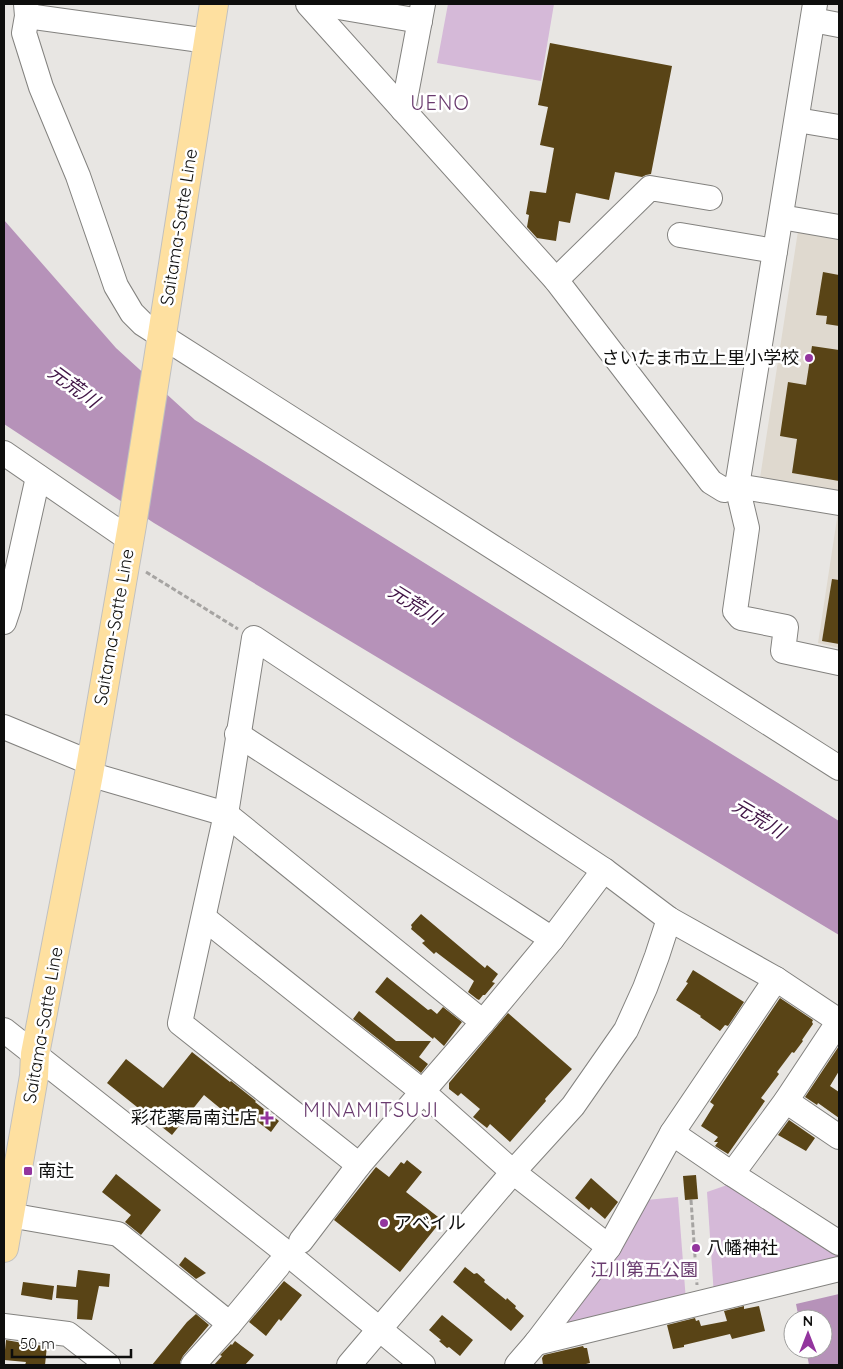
<svg xmlns="http://www.w3.org/2000/svg" width="843" height="1369" viewBox="0 0 843 1369" font-family="Quicksand,'Noto Sans JP',sans-serif">
	<style>
		.built { fill: #dfd9cf }
		.green { fill: #d5b9d8 }
		.water { fill: #b692b9 }
		.building { fill: #594416 }
		.lines { fill: none; stroke-linecap: round; stroke-linejoin: round }
		.minor-casing { stroke: #83827f; stroke-width: 26 }
		.major-casing { stroke: #c0c0c0; stroke-width: 30 }
		.path { stroke: #a6a4a2; stroke-width: 3; stroke-dasharray: 5 2.5; stroke-linecap: butt }
		.minor { stroke: #fff; stroke-width: 24 }
		.major { stroke: #fee0a0; stroke-width: 28 }
		.poi-dot { fill: #93359e; stroke: #fff; stroke-width: 2 }
		.labels { text-anchor: middle; stroke-width: 5; stroke-linejoin: round; paint-order: stroke }
		.street-label { font-size: 18px; fill: #0e0e0d; stroke: #fff }
		.poi-label { font-size: 18px; fill: #0e0e0d; stroke: #fff; text-anchor: start }
		.park-label { font-size: 18px; fill: #6a3c6f; stroke: #fff }
		.water-label { font-size: 19px; font-style: italic; fill: #401445; stroke: #fff }
		.quarter-label { font-size: 20px; letter-spacing: 1px; fill: #693a6e; stroke: #fff }
	</style>
	<rect width="100%" height="100%" fill="#e8e6e3"/>
	<g class="built">
		<path d="M798,231L839,237V491L760,478Z"/>
		<path d="M838,512H839V648L818,643Z"/>
	</g>
	<g class="green">
		<path d="M448,4H554L541,81L437,63Z"/>
		<path d="M733,1183L839,1252V1262L714,1296L707,1192Z"/>
		<path d="M678,1197L686,1301L566,1330L559,1320L646,1200Z"/>
	</g>
	<g class="water">
		<path d="M4,220L116,348L195,420L839,821V935L154,523L4,424Z"/>
		<path d="M839,1294V1365H809L806,1349H823V1319H799L796,1304Z"/>
	</g>
	<g class="building">
		<path d="M550,43L672,66L651,174L646,175L642,177L615,172L609,200L576,193L570,223L559,221L556,241L537,238L527,227L529,215L526,214L530,191L546,193L554,148L540,145L548,107L538,105Z"/>
		<path d="M823,272L839,275V326L826,324L827,316L816,315Z"/>
		<path d="M812,346L839,350V481L792,473L797,439L780,436L788,382L806,385Z"/>
		<path d="M832,579L839,580V644L822,641Z"/>
		<path d="M421,914L485,968L487,965L498,974L492,982L495,983L485,995H483L479,1000L477,999L468,992L474,981L436,952L434,954L422,943L425,941L411,929L412,927L411,925Z"/>
		<path d="M693,970L744,1002L728,1026L725,1025L720,1031L700,1017L701,1016L676,1000L688,983L686,982Z"/>
		<path d="M387,977L428,1010L431,1009L437,1014L443,1007L462,1022L444,1046L434,1037L433,1039L375,992Z"/>
		<path d="M780,998L813,1020L812,1022L813,1024L802,1040L803,1041L794,1053L792,1052L777,1072L779,1074L761,1098L765,1101L728,1154L715,1146L718,1142H714L718,1137L701,1126L714,1105L710,1102Z"/>
		<path d="M359,1011L396,1041H431L419,1057L428,1064L421,1073L353,1019Z"/>
		<path d="M508,1013L572,1069L545,1099L546,1101L510,1142L490,1124L487,1128L473,1117L480,1109L461,1093L458,1096L449,1089V1083Z"/>
		<path d="M839,1046V1071L830,1086L839,1092V1118L818,1103L817,1105L805,1097Z"/>
		<path d="M192,1052L230,1082L231,1081L256,1101L255,1102L279,1121L271,1132L246,1113L238,1123L204,1095L172,1135L107,1083L126,1059L163,1088Z"/>
		<path d="M789,1120L815,1138L806,1151L778,1135Z"/>
		<path d="M407,1160L422,1172L406,1192L442,1220L400,1272L334,1220L376,1167L389,1177L401,1162L404,1164Z"/>
		<path d="M116,1174L161,1210L141,1235L125,1222L131,1215L102,1192Z"/>
		<path d="M696,1175L698,1199L685,1200L683,1176Z"/>
		<path d="M591,1178L618,1202L605,1219L591,1207L589,1210L575,1198Z"/>
		<path d="M185,1257L206,1273L196,1279L179,1265Z"/>
		<path d="M465,1267L474,1274L477,1273L485,1280L484,1282L506,1300L507,1298L516,1306L515,1308L524,1316L511,1331L453,1282Z"/>
		<path d="M78,1270L110,1274L109,1287L99,1286L92,1320L77,1319L78,1300L56,1298L57,1285L76,1287Z"/>
		<path d="M284,1281L302,1295L281,1321L279,1319L266,1336L249,1322Z"/>
		<path d="M23,1282L54,1286L52,1300L21,1295Z"/>
		<path d="M744,1306V1309L759,1306L765,1331L732,1339L730,1334L684,1345V1347L673,1349L667,1325L695,1318L696,1321L699,1320L701,1326L727,1321L724,1311Z"/>
		<path d="M196,1314L209,1325L183,1356L180,1362V1365H152L187,1322Z"/>
		<path d="M442,1315L473,1340L460,1356L449,1347L447,1348L439,1341L441,1340L429,1330Z"/>
		<path d="M6,1340L23,1343V1344L47,1346L45,1365H25L26,1362L4,1360Z"/>
		<path d="M235,1341L254,1355L245,1365H214L222,1356L220,1355L231,1344L232,1345Z"/>
		<path d="M583,1346L584,1348H587L590,1363L582,1365H543L542,1358L544,1355Z"/>
	</g>
	<g class="lines">
		<g class="minor-casing">
			<g id="minor">
				<path d="M26,4L27,16L24,33L41,87L78,176L116,286L132,313L143,324L839,768"/>
				<path d="M308,4L556,280L711,482L724,490L737,486L839,503"/>
				<path d="M321,4L420,21"/>
				<path d="M815,4L737,486L747,528L735,611L741,618L786,627L783,651L839,663"/>
				<path d="M27,16L208,41"/>
				<path d="M813,20L839,25"/>
				<path d="M403,110L423,4"/>
				<path d="M797,120L839,127"/>
				<path d="M781,217L839,227"/>
				<path d="M680,235L775,251"/>
				<path d="M556,280L650,188L710,198"/>
				<path d="M4,453L129,539"/>
				<path d="M4,622L9,607L38,477"/>
				<path d="M4,727L91,763"/>
				<path d="M237,734L552,939"/>
				<path d="M89,774L226,814L483,1022"/>
				<path d="M204,918L423,1092L513,1172L609,1247"/>
				<path d="M4,1030L288,1254L423,1365"/>
				<path d="M786,1101L839,1137"/>
				<path d="M672,1133L732,1174L839,1243"/>
				<path d="M359,1165L180,1023L226,814L254,638L604,870L669,919L776,979L839,1021"/>
				<path d="M732,1174L786,1101L839,1021"/>
				<path d="M9,1215L118,1234L220,1316L229,1325"/>
				<path d="M301,1241L359,1165L483,1022L552,939L604,870"/>
				<path d="M4,1326L68,1334L108,1365"/>
				<path d="M536,1343L839,1269"/>
				<path d="M193,1365L229,1325L278,1266"/>
				<path d="M349,1365L513,1172L573,1106L626,1030L645,988L657,956L669,919"/>
				<path d="M517,1365L536,1343L609,1247L672,1133L776,979"/>
			</g>
		</g>
		<g class="major-casing">
			<path id="major" d="M4,1248L34,1076L35,1054L89,774L132,525L214,4"/>
		</g>
		<g class="path">
			<path d="M146,572L238,629"/>
			<path d="M691,1200L697,1285"/>
		</g>
		<use href="#minor" class="minor"/>
		<use href="#major" class="major"/>
	</g>
	<g class="poi-dot">
		<circle cx="809" cy="358" r="5"/>
		<path d="M264.5 1110.5h5v5h5v5h-5v5h-5v-5h-5v-5h5z"/>
		<rect x="23" y="1166" width="10" height="10" rx="2.5"/>
		<circle cx="384" cy="1223" r="5"/>
		<circle cx="696" cy="1248" r="5"/>
	</g>
	<g class="labels">
		<g class="street-label">
			<text transform="translate(179 227) rotate(-81)" y="6">Saitama-Satte Line</text>
			<text transform="translate(114 627) rotate(-80)" y="6">Saitama-Satte Line</text>
			<text transform="translate(43 1025) rotate(-80)" y="6">Saitama-Satte Line</text>
		</g>
		<g class="poi-label">
			<text x="799" y="364" text-anchor="end">さいたま市立上里小学校</text>
			<text x="257" y="1124" text-anchor="end">彩花薬局南辻店</text>
			<text x="38" y="1177">南辻</text>
			<text x="394" y="1229">アベイル</text>
			<text x="706" y="1254">八幡神社</text>
		</g>
		<g class="park-label">
			<text x="644" y="1276">江川第五公園</text>
		</g>
		<g class="water-label">
			<text transform="translate(74 386) rotate(36)" y="7">元荒川</text>
			<text transform="translate(415 604) rotate(32)" y="7">元荒川</text>
			<text transform="translate(759 818) rotate(31)" y="7">元荒川</text>
		</g>
		<g class="quarter-label">
			<text x="440" y="110">UENO</text>
			<text x="371" y="1117">MINAMITSUJI</text>
		</g>
	</g>
	<rect width="843" height="1369" fill="none" stroke="#0e0e0d" stroke-width="10"/>
	<g transform="translate(808 1334)"><circle r="24" fill="#ffffff" stroke="#9f9f9e"/>
	<path d="M0-4L9 19L0 12L-9 19Z" fill="#93359e"/>
	<text y="-8" font-size="14" font-weight="bold" text-anchor="middle" fill="#0e0e0d">N</text>
	</g>
	<path d="M12 1349v8h119v-8" fill="none" stroke="#0e0e0d" stroke-width="2.5"/>
	<text x="20" y="1349" font-size="15" fill="#0e0e0d" stroke="#ffffff" stroke-width="4" paint-order="stroke">50 m</text>
</svg>
